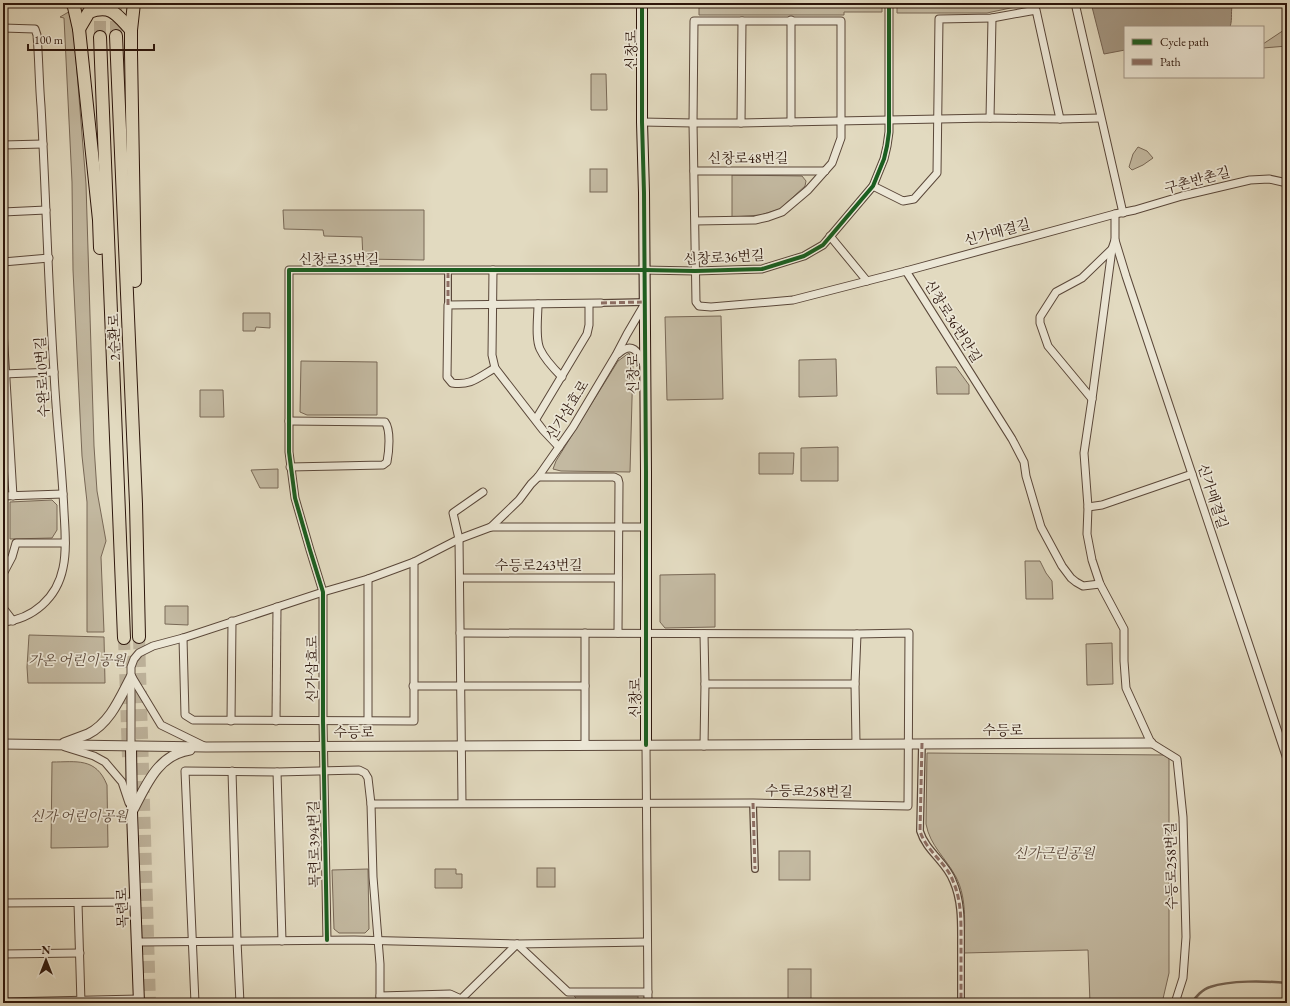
<svg xmlns="http://www.w3.org/2000/svg" width="1290" height="1006" viewBox="0 0 1290 1006" font-family="'EB Garamond','Noto Serif KR',serif">
	<style>
		.green { fill: #c3b9a1; stroke: #786856 }
		.water { fill: #a49783; stroke: #746353 }
		.lines { fill: none; stroke-linecap: round; stroke-linejoin: round }
		.stream { stroke: #746353; stroke-width: 2.5 }
		.trunk-tunnel { stroke: #beb39c; stroke-width: 12; stroke-dasharray: 12 6; stroke-linecap: butt }
		.pedestrian-casing { stroke: #5a4739; stroke-width: 8 }
		.minor-casing { stroke: #5a4739; stroke-width: 9 }
		.tertiary-casing { stroke: #5a4739; stroke-width: 11 }
		.secondary-casing { stroke: #2d160c; stroke-width: 12 }
		.trunk-casing { stroke: #2d160c; stroke-width: 14 }
		.pedestrian { stroke: #ece7d6; stroke-width: 5.5 }
		.minor { stroke: #ece7d6; stroke-width: 7 }
		.tertiary { stroke: #ece7d6; stroke-width: 9 }
		.secondary { stroke: #ece7d6; stroke-width: 10 }
		.trunk { stroke: #e2dac0; stroke-width: 12 }
		.quiet { stroke: #8d6e63; stroke-width: 3; stroke-dasharray: 6 3; stroke-linecap: butt }
		.cycleway-casing { stroke: #ece7d6; stroke-width: 6 }
		.cycleway { stroke: #1b5e20; stroke-width: 4 }
		.labels { text-anchor: middle; stroke-width: 3.5; stroke-linejoin: round; paint-order: stroke }
		.street-label { font-size: 14px; fill: #2d160c; stroke: #ece7d6 }
		.park-label { font-size: 14px; font-style: italic; fill: #5a4739; stroke: #ece7d6 }
	</style>
	<rect width="100%" height="100%" fill="#e2dac0"/>
	<filter id="stains"><feTurbulence type="fractalNoise" baseFrequency=".005" numOctaves="4"/><feColorMatrix values="0 0 0 0 .2 0 0 0 0 .09 0 0 0 0 .02 0 0 0 .5 -.17"/></filter>
	<radialGradient id="worn" r=".72"><stop offset=".6" stop-color="#630" stop-opacity="0"/><stop offset="1" stop-color="#630" stop-opacity=".3"/></radialGradient>
	<g class="green">
		<path d="M882,3V12H844V15H699V4Z"/>
		<path d="M897,3H1034L987,13H897Z"/>
		<path d="M72,10L86,184L94,446L97,491L106,541L101,557L104,632H87V502L82,456L73,270L72,182L64,18L60,17Z"/>
		<path d="M1287,28V46L1263,48V44Z"/>
		<path d="M591,74H606L607,110H591Z"/>
		<path d="M1138,147L1147,151L1153,158L1143,165L1132,170L1129,167L1133,154Z"/>
		<rect x="590" y="169" width="17" height="23"/>
		<path d="M732,175L802,176L806,181L805,186L780,209L761,215L732,217Z"/>
		<path d="M283,210H424V260L363,259L362,237L324,236L323,230L284,229Z"/>
		<path d="M243,313H270V328L256,327L255,331H243Z"/>
		<path d="M721,316L723,399L667,400L665,317Z"/>
		<path d="M629,353L633,363L630,472L561,471L553,469L556,461L618,361Z"/>
		<path d="M836,359L837,396L799,397V360Z"/>
		<path d="M301,361L377,362V415H307L300,412Z"/>
		<path d="M936,367H956L969,385V394H937Z"/>
		<path d="M200,390H223L224,417H200Z"/>
		<path d="M838,447V481H801V448Z"/>
		<path d="M759,453H794L793,474H759Z"/>
		<path d="M278,469V488H260L251,470Z"/>
		<path d="M52,500L57,505V530L52,538L10,539V502Z"/>
		<path d="M1025,561H1040L1046,573L1052,581L1053,599H1026Z"/>
		<path d="M715,574V627L665,628L660,622V575Z"/>
		<path d="M165,606H188V625L165,624Z"/>
		<path d="M29,635L104,637L105,683H28L27,667Z"/>
		<path d="M1112,643L1113,684L1087,685L1086,644Z"/>
		<path d="M927,753L1169,755V973L1162,1003H1090L1088,950L964,953C964,928 968,900 956,877C946,858 930,846 926,824Z"/>
		<path d="M52,762C76,762 96,757 107,785L108,847L51,848Z"/>
		<rect x="779" y="851" width="31" height="29"/>
		<rect x="537" y="868" width="18" height="19"/>
		<path d="M368,869L369,929L365,933H339L334,929L332,870Z"/>
		<path d="M435,869H456V874H462V888H435Z"/>
		<rect x="788" y="969" width="23" height="31"/>
		<path d="M574,996H638V1003H581Z"/>
	</g>
	<path class="water" d="M1091,3H1233C1230,11 1233,18 1230,27H1125V50L1104,54Z"/>
	<g class="lines">
		<path class="stream" d="M1192,1003C1195,997 1203,989 1210,987C1230,980 1266,981 1287,983"/>
		<g class="trunk-tunnel">
			<path d="M100,3V37"/>
			<path d="M116,3V36"/>
			<path d="M139,637L150,1003"/>
			<path d="M124,638L128,757"/>
		</g>
		<g class="pedestrian-casing">
			<g id="pedestrian">
				<path d="M601,303L644,302"/>
				<path d="M448,305V270"/>
				<path d="M922,743L920,831C926,851 946,862 953,881C962,902 961,923 961,945C961,964 961,984 961,1003"/>
				<path d="M753,803L755,869"/>
			</g>
		</g>
		<g class="minor-casing">
			<g id="minor">
				<path d="M1075,3L1123,213"/>
				<path d="M791,20V122"/>
				<path d="M3,28L35,29L37,35C39,59 39,83 41,106C46,195 48,283 54,372C56,418 62,465 64,512C65,530 67,550 63,568C57,598 33,619 3,622"/>
				<path d="M990,118L992,18"/>
				<path d="M642,122L693,123H741L990,118L1060,119L1100,118"/>
				<path d="M741,123L742,21"/>
				<path d="M3,145L43,144"/>
				<path d="M694,171H825"/>
				<path d="M873,186L903,201L914,199L937,173L939,19L992,18L1036,10L1060,119"/>
				<path d="M3,212L46,210"/>
				<path d="M1115,214V240L1112,249L1092,399L1084,453L1088,507L1087,534L1092,560L1100,584L1124,629V661L1126,688L1151,743L1177,759L1183,817L1186,937L1183,978L1175,1003"/>
				<path d="M695,221L755,220L768,217L782,212L808,190L832,163L841,138V21H694L693,123L696,302L699,306L711,307L793,300L906,271L1012,439L1024,462L1026,476L1041,527L1062,566L1071,578L1076,582L1083,586L1100,584"/>
				<path d="M830,236L867,281"/>
				<path d="M1115,240L1126,276L1287,759"/>
				<path d="M3,262L49,258"/>
				<path d="M493,270L492,355L495,368L543,430L559,447"/>
				<path d="M906,271L1115,214L1135,210L1182,196L1250,180L1269,179L1287,183"/>
				<path d="M538,304C538,317 535,338 540,349C545,360 554,369 562,377"/>
				<path d="M3,330L13,496"/>
				<path d="M618,354C632,341 638,351 644,365"/>
				<path d="M495,368C479,377 471,386 452,383L447,377L448,305L601,303"/>
				<path d="M3,374L54,372"/>
				<path d="M1092,399L1048,346L1040,323V317L1056,292L1082,278L1112,249"/>
				<path d="M536,419L587,334L589,325V304"/>
				<path d="M289,421L385,422C391,430 389,451 387,462L383,465L290,467"/>
				<path d="M538,477H614L618,479L619,483L618,633"/>
				<path d="M3,496L63,494"/>
				<path d="M1088,507L1102,505L1192,474"/>
				<path d="M491,527H645"/>
				<path d="M3,574L12,557L16,543H65"/>
				<path d="M460,578H618"/>
				<path d="M3,608L13,621"/>
				<path d="M585,633V745"/>
				<path d="M704,634L705,684L704,746"/>
				<path d="M183,638L185,715L193,720L414,721V562"/>
				<path d="M132,677L161,725L204,746"/>
				<path d="M705,684H855"/>
				<path d="M413,686H585"/>
				<path d="M231,721L232,621"/>
				<path d="M276,721L277,607"/>
				<path d="M368,721V579"/>
				<path d="M856,744L855,684L857,634"/>
				<path d="M646,745L648,1003"/>
				<path d="M131,746V667L134,659L139,653L153,646L183,638L323,592L368,579L414,562L459,539L491,527L519,500L531,484L538,477L573,427L616,355L627,334L644,305"/>
				<path d="M65,747L94,756L105,762L122,782L129,803"/>
				<path d="M232,771L237,941L240,1003"/>
				<path d="M277,772L282,941"/>
				<path d="M462,803L459,539L453,513L483,492"/>
				<path d="M371,804L753,803L908,806L909,633L857,634L460,633"/>
				<path d="M3,903L136,902"/>
				<path d="M78,903L81,1003"/>
				<path d="M327,940L323,721V592L310,550L295,498L289,452V270H644L695,271L762,269L804,256L823,245L873,186L884,159L887,146L889,132V3"/>
				<path d="M138,942L354,940L517,944L647,942"/>
				<path d="M3,954L80,953"/>
				<path d="M380,996L450,994L461,999"/>
				<path d="M3,1002L139,999"/>
				<path d="M195,1003L185,771L277,772L359,770L365,773L368,778L371,804L373,877L380,964V1003"/>
				<path d="M457,1003L517,944L568,992H648"/>
			</g>
		</g>
		<g class="tertiary-casing">
			<g id="tertiary">
				<path d="M64,743C72,740 80,737 88,734C110,723 120,698 131,677"/>
				<path d="M3,744L206,747L1151,743"/>
				<path d="M132,812C146,786 157,755 190,750"/>
			</g>
		</g>
		<g class="secondary-casing">
			<g id="secondary">
				<path d="M642,3V122L644,193L646,471V745"/>
				<path d="M131,746L132,812L139,1003"/>
			</g>
		</g>
		<g class="trunk-casing">
			<g id="trunk">
				<path d="M72,3L74,7L79,29L99,220L100,248"/>
				<path d="M134,3L131,30V53L135,281"/>
				<path d="M79,29L89,12C112,4 117,15 131,30"/>
				<path d="M116,36L136,504L139,637"/>
				<path d="M100,37L124,638"/>
			</g>
		</g>
		<use href="#pedestrian" class="pedestrian"/>
		<use href="#minor" class="minor"/>
		<use href="#tertiary" class="tertiary"/>
		<use href="#secondary" class="secondary"/>
		<use href="#trunk" class="trunk"/>
		<g class="quiet">
			<path d="M601,303L644,302"/>
			<path d="M448,305V270"/>
			<path d="M922,743L920,831C926,851 946,862 953,881C962,902 961,923 961,945C961,964 961,984 961,1003"/>
			<path d="M753,803L755,869"/>
		</g>
		<g class="cycleway-casing">
			<g id="cycleway">
				<path d="M642,3V122L644,193L646,471V745"/>
				<path d="M327,940L323,721V592L310,550L295,498L289,452V270H644L695,271L762,269L804,256L823,245L873,186L884,159L887,146L889,132V3"/>
			</g>
		</g>
		<use href="#cycleway" class="cycleway"/>
	</g>
	<g class="labels">
		<g class="street-label">
			<text transform="translate(631 50) rotate(-90)" y="5">신창로</text>
			<text x="748" y="163">신창로48번길</text>
			<text transform="translate(1197 180) rotate(-15)" y="5">구촌반촌길</text>
			<text transform="translate(997 232) rotate(-15)" y="5">신가매결길</text>
			<text transform="translate(724 257) rotate(-3)" y="5">신창로36번길</text>
			<text x="339" y="264">신창로35번길</text>
			<text transform="translate(953 321) rotate(58)" y="5">신창로36번안길</text>
			<text transform="translate(114 337) rotate(-92)" y="5">2순환로</text>
			<text transform="translate(633 374) rotate(-91)" y="5">신창로</text>
			<text transform="translate(42 377) rotate(-93)" y="5">수완로10번길</text>
			<text transform="translate(567 410) rotate(-58)" y="5">신가삼효로</text>
			<text transform="translate(1213 496) rotate(72)" y="5">신가매결길</text>
			<text x="539" y="570">수등로243번길</text>
			<text transform="translate(312 669) rotate(-90)" y="5">신가삼효로</text>
			<text transform="translate(635 698) rotate(-90)" y="5">신창로</text>
			<text x="1003" y="735">수등로</text>
			<text x="354" y="737">수등로</text>
			<text transform="translate(809 791) rotate(1)" y="5">수등로258번길</text>
			<text transform="translate(314 844) rotate(-91)" y="5">목련로394번길</text>
			<text transform="translate(1171 866) rotate(-91)" y="5">수등로258번길</text>
			<text transform="translate(122 908) rotate(-92)" y="5">목련로</text>
		</g>
		<g class="park-label">
			<text x="77" y="665">가온 어린이공원</text>
			<text x="79" y="821">신가 어린이공원</text>
			<text x="1054" y="858">신가근린공원</text>
		</g>
	</g>
	<rect width="1290" height="1006" fill="none" stroke="#e2dac0" stroke-width="16"/>
	<rect x="4" y="4" width="1282" height="998" fill="none" stroke="#2d160c" stroke-width="2"/>
	<rect x="8" y="8" width="1274" height="990" fill="none" stroke="#2d160c"/>
	<rect x="1124" y="26" width="140" height="52" fill="#ece7d6" stroke="#a09385"/>
	<rect x="1132" y="39" width="20" height="6" fill="#1b5e20" stroke="#a09385"/>
	<text x="1160" y="46" font-size="12" fill="#2d160c">Cycle path</text>
	<rect x="1132" y="59" width="20" height="6" fill="#8d6e63" stroke="#a09385"/>
	<text x="1160" y="66" font-size="12" fill="#2d160c">Path</text>
	<g transform="translate(46 960)" stroke="#ece7d6" stroke-width="3" paint-order="stroke">
	<path d="M0-3L7 15L0 10L-7 15Z" fill="#2d160c"/>
	<text y="-6" font-size="11" font-weight="bold" text-anchor="middle" fill="#2d160c">N</text>
	</g>
	<path d="M28 44v6h126v-6" fill="none" stroke="#2d160c" stroke-width="2"/>
	<text x="34" y="44" font-size="12" fill="#2d160c" stroke="#ece7d6" stroke-width="3" paint-order="stroke">100 m</text>
	<rect width="100%" height="100%" filter="url(#stains)"/>
	<rect width="100%" height="100%" fill="url(#worn)"/>
</svg>
